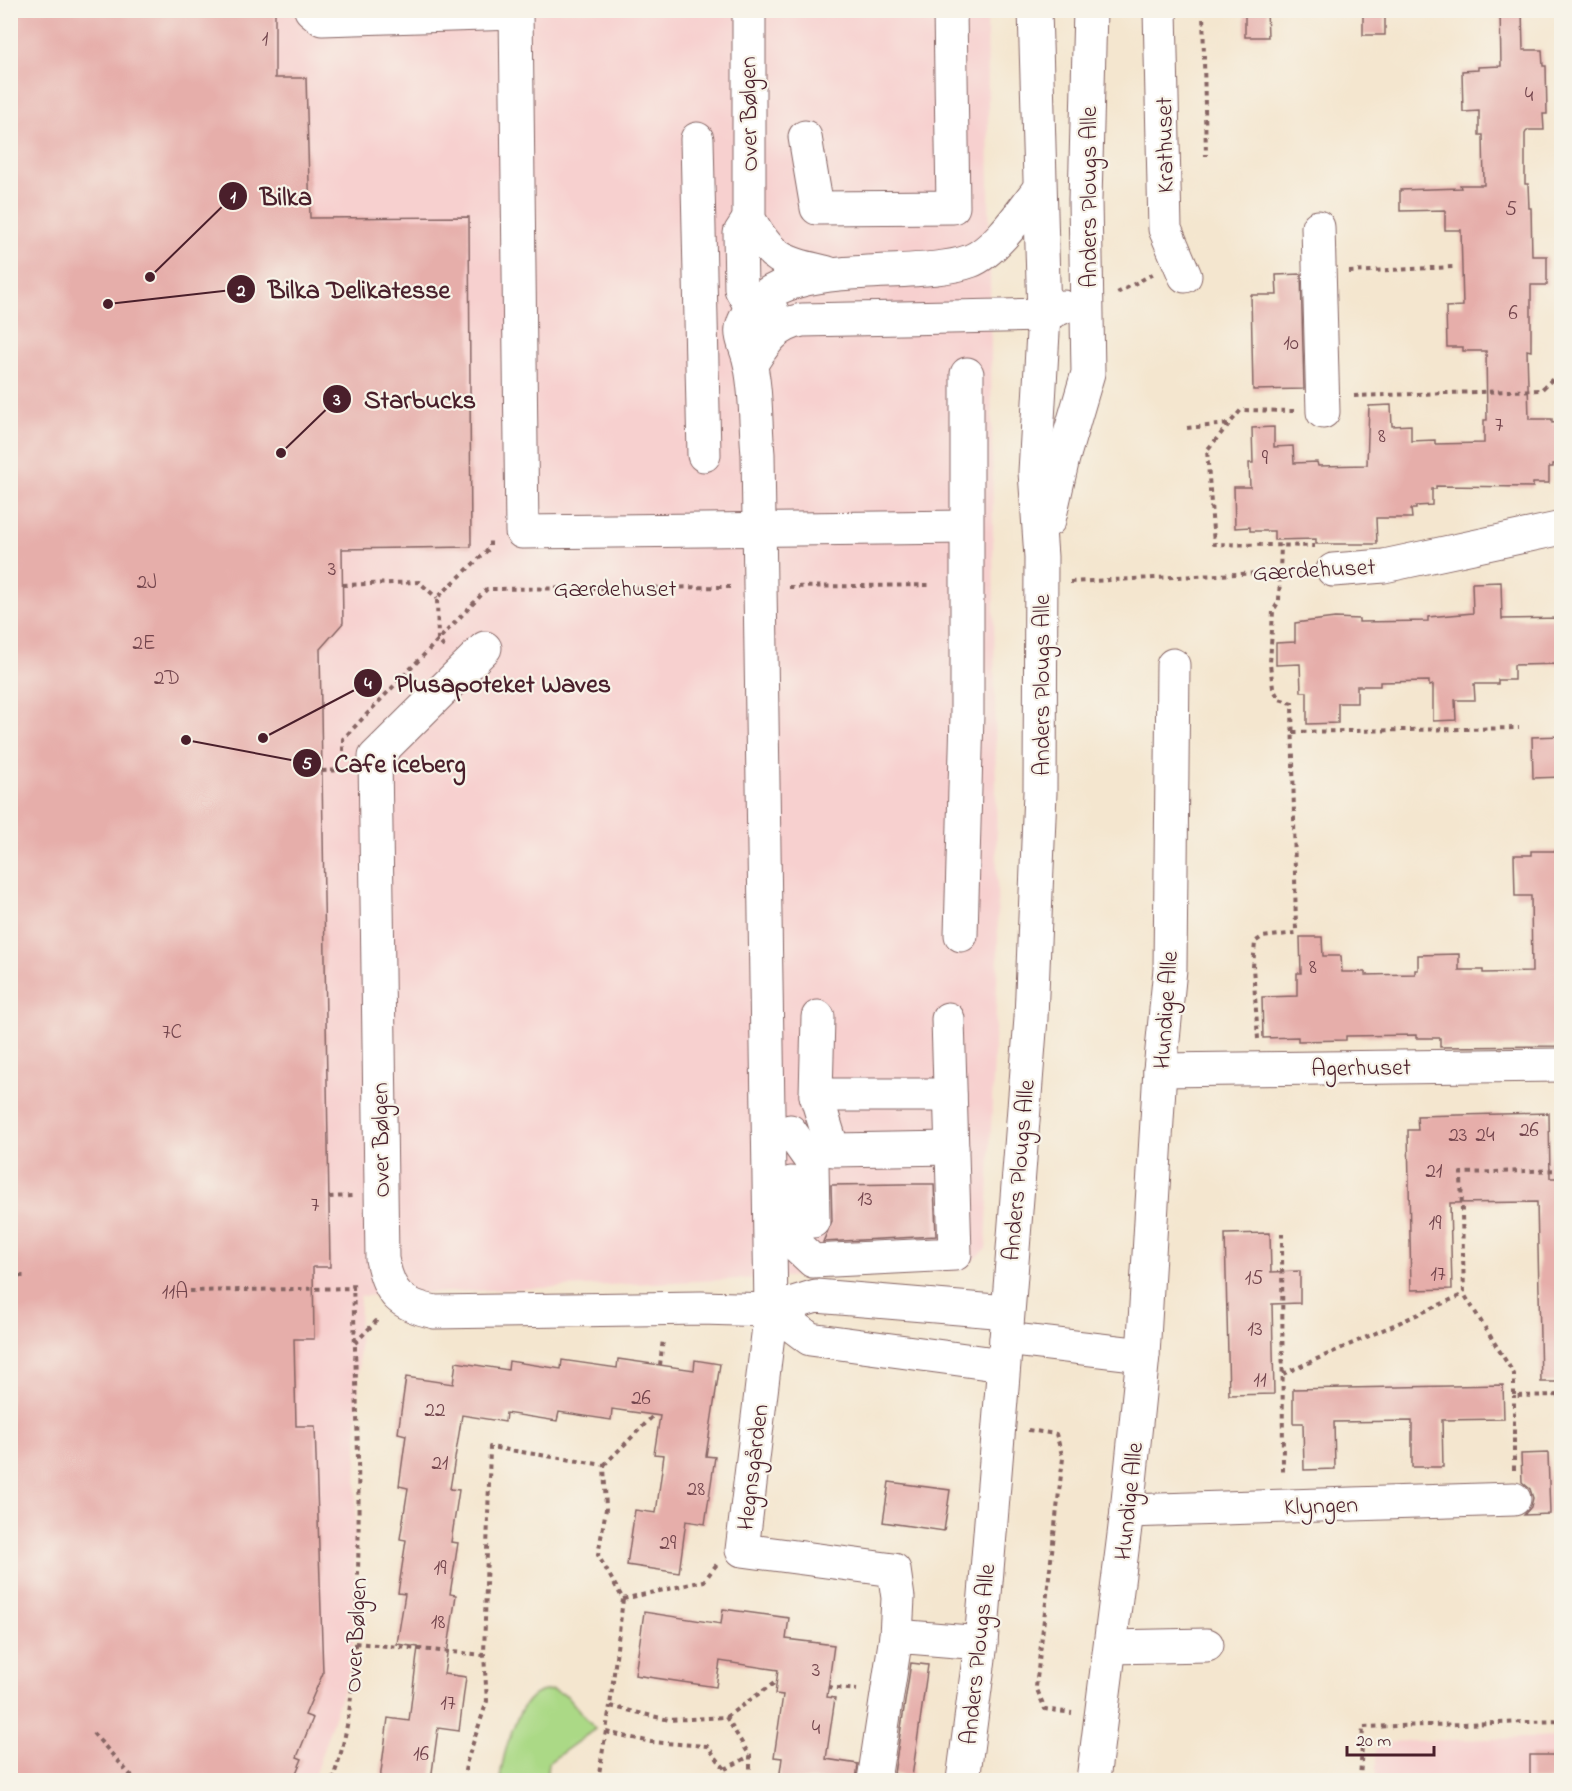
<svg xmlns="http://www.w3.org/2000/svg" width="1572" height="1791" viewBox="0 0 1572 1791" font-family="'Indie Flower',sans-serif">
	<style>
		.built { fill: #f7d0cf }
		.green { fill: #abd986; stroke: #7a7c58; stroke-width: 1.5 }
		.building { fill: #e6aeaa }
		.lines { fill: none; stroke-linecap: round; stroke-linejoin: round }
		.minor-casing { stroke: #866564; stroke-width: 35 }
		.path { stroke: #866564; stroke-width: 4; stroke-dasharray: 4.5 4.5; stroke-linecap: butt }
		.minor { stroke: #fff; stroke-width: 33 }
		.labels { text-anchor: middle; stroke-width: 4.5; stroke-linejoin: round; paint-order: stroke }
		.number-label { font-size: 21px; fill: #71434b }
		.street-label { font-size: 24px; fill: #4a1f2b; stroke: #f7f3e8 }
		.leader { fill: none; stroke: #4a1f2b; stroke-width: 2 }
		.callout-dot { fill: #4a1f2b; stroke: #f7f3e8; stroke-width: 2 }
		.mark-label { font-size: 18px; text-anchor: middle; font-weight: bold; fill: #fff }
		.callout-label { font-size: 26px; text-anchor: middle; font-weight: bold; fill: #4a1f2b; stroke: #f7f3e8; stroke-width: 4.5; stroke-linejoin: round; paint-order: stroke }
	</style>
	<rect width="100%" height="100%" fill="#f7f3e8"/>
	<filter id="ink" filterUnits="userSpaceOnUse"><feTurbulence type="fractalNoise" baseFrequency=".0167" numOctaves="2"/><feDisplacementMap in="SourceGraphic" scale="12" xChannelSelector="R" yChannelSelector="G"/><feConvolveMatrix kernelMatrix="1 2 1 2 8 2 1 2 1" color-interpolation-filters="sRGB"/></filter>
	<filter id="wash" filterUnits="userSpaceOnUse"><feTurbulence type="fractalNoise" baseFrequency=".008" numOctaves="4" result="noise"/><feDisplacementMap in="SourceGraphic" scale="24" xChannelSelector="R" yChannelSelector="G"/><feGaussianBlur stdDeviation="1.35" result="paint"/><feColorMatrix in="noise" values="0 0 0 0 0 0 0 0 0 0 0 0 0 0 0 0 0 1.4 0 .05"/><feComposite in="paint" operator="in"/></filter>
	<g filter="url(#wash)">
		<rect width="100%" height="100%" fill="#f4e6cf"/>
		<g class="built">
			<path d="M11,11H987L998,959L986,1249L964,1269L360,1296L353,1660L313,1780H11Z"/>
			<path d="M1561,1737V1780H1376V1742Z"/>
		</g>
		<path class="green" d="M552,1690L566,1695L595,1729L548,1763L546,1780L500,1778C503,1756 516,1703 538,1693C542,1691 548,1691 552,1690Z"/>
		<g id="blocks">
			<g class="building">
				<path d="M10,10H275V78H306L310,218L469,217L471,547L342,549L343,623L320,649L330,1267H313L314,1339H294L296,1426H315L323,1673L305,1715L313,1718L297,1757L302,1759L293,1780H10Z"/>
				<path d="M1245,10H1267L1268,37H1245Z"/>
				<rect x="1363" y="10" width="22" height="25"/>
				<path d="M1500,10H1522L1523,50H1542L1543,66H1546L1547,114H1543L1544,130H1527L1525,134V184H1528L1529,208H1531L1532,256H1547V285H1531V351L1527,350L1529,419H1552V423L1562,422V464H1553V467H1549V483H1533V487L1436,486V489H1432V505L1416,506V509H1411L1412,518H1376L1377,544H1316V539L1274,540V531H1250V527L1235,528L1234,487H1250L1249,463H1253L1252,428L1274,427V447L1293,446L1294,463L1317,462L1318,466L1367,465L1369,406L1391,405L1392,426L1411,425V441L1435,440V444L1484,443V420H1487L1486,351H1463V347H1447L1446,307L1463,306L1461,230H1445V210L1400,211V190L1461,188L1460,185H1484L1483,135H1479V111L1463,112L1462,71L1478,70V67L1501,66Z"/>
				<path d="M1301,274L1304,389L1253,390L1251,295H1277L1276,275Z"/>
				<path d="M1501,582L1502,619L1562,618V664L1514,665V680H1498V684H1474L1475,700H1455L1456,720L1433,721V685L1429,686V681L1380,682V686H1357V703H1338V723L1307,724V692H1301L1300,664L1276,665V643L1295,642V623L1335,618L1359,619V622L1428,621V617L1473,613L1472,583Z"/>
				<path d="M1562,736V777L1533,778L1532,737Z"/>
				<path d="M1531,851H1562V1046L1440,1047V1038H1416V1035L1346,1036V1040L1298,1041V1037L1263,1038L1262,997L1297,996V973H1301L1300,937H1322L1323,956H1341L1342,972H1365V975L1415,974V970H1418V955L1459,954V970H1483V973L1532,972L1531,896H1515L1514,855H1531Z"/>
				<path d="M1549,1113L1550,1178H1562V1382H1541L1537,1202L1450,1203L1452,1289L1411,1290L1408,1130H1418L1417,1116Z"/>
				<path d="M903,1184H934L936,1236L823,1242L832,1221L831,1185Z"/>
				<path d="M1270,1233L1271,1272L1300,1271V1303L1272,1304L1274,1394L1229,1395L1225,1234Z"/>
				<path d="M618,1359L694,1370L695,1360L720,1364L706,1456L715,1457L705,1524L686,1521L679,1573L627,1565L635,1510L656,1513L664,1455L654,1454L660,1416L612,1409L611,1420L559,1412L557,1421L506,1413L505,1422L462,1415L450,1489L459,1490L451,1542L458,1543L450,1594L456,1595L444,1674L466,1677L459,1731L438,1728L431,1780H380L388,1718L409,1721L418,1647L397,1644L405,1594L398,1593L406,1540L400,1539L408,1488L399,1486L406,1435L398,1433L406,1377L453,1384L456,1362L508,1370L509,1361L561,1369L562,1360L617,1368Z"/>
				<path d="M1503,1385L1504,1419L1442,1420L1443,1467H1412V1421L1334,1422L1335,1469L1304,1470L1303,1423H1293V1389Z"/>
				<path d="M1548,1453L1550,1514L1524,1515L1531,1507L1533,1498L1530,1489L1522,1482L1521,1454Z"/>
				<path d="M889,1482L950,1490L944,1531L883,1522Z"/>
				<path d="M723,1609L789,1618L786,1639L834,1645L827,1697L835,1698L826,1759L858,1764L856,1780H779L782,1758L774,1757L783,1695L775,1694L778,1670L720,1661L716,1687L635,1675L644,1612L721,1624Z"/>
				<path d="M911,1663L928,1665L912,1777L894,1774Z"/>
				<rect x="1530" y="1755" width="32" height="25"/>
			</g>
		</g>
	</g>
	<g filter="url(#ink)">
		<use href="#blocks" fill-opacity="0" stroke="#866564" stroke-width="1.5"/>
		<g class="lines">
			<g class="minor-casing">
				<g id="minor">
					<path d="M311,10L322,19L516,13"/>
					<path d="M516,10L522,532L966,527"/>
					<path d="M749,10V219C772,261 783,262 828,273"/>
					<path d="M1160,10L1165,229L1185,276"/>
					<path d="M805,137L817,208L953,207L950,10"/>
					<path d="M697,139L704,455"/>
					<path d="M749,219L740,233L741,289L751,307L772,311"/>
					<path d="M1318,227L1323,412"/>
					<path d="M751,364C765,342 775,325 802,320L1044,315L1063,307"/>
					<path d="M1049,520L1063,458L1088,373L1085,200L1090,10"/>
					<path d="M1333,570L1384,566L1562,528"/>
					<path d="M485,648L375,757L382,1259C389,1294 400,1305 435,1312L701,1308L771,1310L816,1296L1007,1312"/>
					<path d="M961,935L967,714V374"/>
					<path d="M818,1017L816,1095H950"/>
					<path d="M1160,1070L1562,1065"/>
					<path d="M816,1095L833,1150L952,1148"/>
					<path d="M790,1131L812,1162L813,1221"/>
					<path d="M791,1183L792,1224L798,1247L813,1261L955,1254L948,1019"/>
					<path d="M771,1310L810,1339L1003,1365"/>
					<path d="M1006,1339L1143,1355"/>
					<path d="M1127,1511L1514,1499"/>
					<path d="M896,1636L898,1598L894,1570L742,1550L771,1310L758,454C755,424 757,388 749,359C747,350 740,336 742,328C762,251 912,283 970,261C995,252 1023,210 1039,189"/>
					<path d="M1111,1647L1207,1645"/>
					<path d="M874,1780L896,1636L981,1643"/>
					<path d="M963,1780L981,1643L1006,1339L1031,1018L1040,792L1041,557L1035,472L1044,315L1035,10"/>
					<path d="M1093,1780L1127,1511L1143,1355L1160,1070L1170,969L1173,665"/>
				</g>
			</g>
			<g class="path">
				<path d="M1203,10L1206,156"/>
				<path d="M1349,272L1453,267"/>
				<path d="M1117,293L1153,274"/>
				<path d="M1562,335L1558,374L1562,377"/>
				<path d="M1354,396L1541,390L1558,374"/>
				<path d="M1294,411L1241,410L1207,450L1214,544L1315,546"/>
				<path d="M1187,428L1228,424"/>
				<path d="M1070,582L1302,571"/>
				<path d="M343,585L419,582L437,598"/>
				<path d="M789,587L931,585"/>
				<path d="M444,647L438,640L437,598L490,548V539"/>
				<path d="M1293,732L1519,728"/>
				<path d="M343,751V739L487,589L730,587"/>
				<path d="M322,771L345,770"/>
				<path d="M1258,1039L1253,967L1255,942L1262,937L1296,933L1292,703L1279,699L1273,688L1270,664L1273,611L1279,601L1281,545"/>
				<path d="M1562,1170L1461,1173L1464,1294L1514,1374V1396L1562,1395"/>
				<path d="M329,1197L352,1196"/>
				<path d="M1282,1233L1283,1475"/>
				<path d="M10,1276H24"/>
				<path d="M190,1291L355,1288"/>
				<path d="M355,1343L379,1318"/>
				<path d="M660,1365L663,1339"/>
				<path d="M1283,1374L1464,1294"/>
				<path d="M1028,1430L1056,1434L1063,1458L1036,1687L1045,1709L1072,1713"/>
				<path d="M604,1465L654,1415"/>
				<path d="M1514,1470V1396"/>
				<path d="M623,1599L704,1581L717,1564"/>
				<path d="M355,1643L484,1655"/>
				<path d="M828,1687L857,1690"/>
				<path d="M726,1717L777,1681"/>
				<path d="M606,1732L651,1742L707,1746L725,1769L726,1780"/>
				<path d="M93,1733L135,1780"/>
				<path d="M725,1769L750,1756"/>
				<path d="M332,1780C351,1732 353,1679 356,1628C362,1512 356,1396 353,1280"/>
				<path d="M463,1780L467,1761L487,1701L484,1655L490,1447L604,1465L606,1509L598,1555L623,1599L610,1706L669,1720L726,1717L750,1756V1780"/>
				<path d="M598,1780L610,1706"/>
				<path d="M1360,1780L1363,1727L1562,1721"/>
			</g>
			<use href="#minor" class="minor"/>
		</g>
	</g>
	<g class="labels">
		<g class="number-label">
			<text x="265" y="45">1</text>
			<text x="1529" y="101">4</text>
			<text x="1511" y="215">5</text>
			<text x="1513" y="319">6</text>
			<text x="1291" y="349">10</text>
			<text x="1499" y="431">7</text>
			<text x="1382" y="442">8</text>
			<text x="1265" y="464">9</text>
			<text x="332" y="575">3</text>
			<text x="147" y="588">2J</text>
			<text x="144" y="649">2E</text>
			<text x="167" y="684">2D</text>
			<text x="1313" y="973">8</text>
			<text x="172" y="1038">7C</text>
			<text x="1529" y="1136">26</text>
			<text x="1458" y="1141">23</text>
			<text x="1485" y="1141">24</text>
			<text x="1434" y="1177">21</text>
			<text x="865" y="1205">13</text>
			<text x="315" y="1211">7</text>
			<text x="1435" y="1229">19</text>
			<text x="1438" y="1280">17</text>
			<text x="1254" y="1284">15</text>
			<text x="175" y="1298">11A</text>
			<text x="1255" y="1335">13</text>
			<text x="1260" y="1386">11</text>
			<text x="641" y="1404">26</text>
			<text x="435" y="1416">22</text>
			<text x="440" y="1469">21</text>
			<text x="696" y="1495">28</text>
			<text x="668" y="1549">29</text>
			<text x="440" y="1574">19</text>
			<text x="438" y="1628">18</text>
			<text x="816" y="1676">3</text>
			<text x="448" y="1709">17</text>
			<text x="816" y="1734">4</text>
			<text x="421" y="1760">16</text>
		</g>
		<g class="street-label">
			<text transform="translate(748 114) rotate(-91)" y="8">Over Bølgen</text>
			<text transform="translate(1164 145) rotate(-91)" y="8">Krathuset</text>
			<text transform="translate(1088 197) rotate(-90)" y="8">Anders Plougs Alle</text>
			<text transform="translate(1314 569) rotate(-3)" y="8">Gærdehuset</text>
			<text x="615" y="596">Gærdehuset</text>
			<text transform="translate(1041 685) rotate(-90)" y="8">Anders Plougs Alle</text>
			<text transform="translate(1165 1010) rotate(-86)" y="8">Hundige Alle</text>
			<text transform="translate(1361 1067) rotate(-1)" y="8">Agerhuset</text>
			<text transform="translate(380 1140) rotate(-91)" y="8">Over Bølgen</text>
			<text transform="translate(1018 1170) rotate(-85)" y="8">Anders Plougs Alle</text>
			<text transform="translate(752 1467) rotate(-83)" y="8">Hegnsgården</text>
			<text transform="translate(1128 1501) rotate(-84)" y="8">Hundige Alle</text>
			<text transform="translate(1321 1505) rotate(-2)" y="8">Klyngen</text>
			<text transform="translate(355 1635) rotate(-87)" y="8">Over Bølgen</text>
			<text transform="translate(977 1654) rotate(-84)" y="8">Anders Plougs Alle</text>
		</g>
	</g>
	<path class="leader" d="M150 277L233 196M108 304L241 289M281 453L337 399M263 738L368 683M186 740L307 763"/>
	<g class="callout-dot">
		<circle cx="150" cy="277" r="6"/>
		<circle cx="108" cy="304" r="6"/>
		<circle cx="281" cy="453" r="6"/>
		<circle cx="263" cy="738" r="6"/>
		<circle cx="186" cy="740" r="6"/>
		<circle cx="233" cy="196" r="15"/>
		<circle cx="241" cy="289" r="15"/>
		<circle cx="337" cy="399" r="15"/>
		<circle cx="368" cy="683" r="15"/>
		<circle cx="307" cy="763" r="15"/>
	</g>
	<g class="mark-label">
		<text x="233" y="202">1</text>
		<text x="241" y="296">2</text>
		<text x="337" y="405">3</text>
		<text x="368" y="689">4</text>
		<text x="307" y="769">5</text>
	</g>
	<g class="callout-label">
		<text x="286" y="205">Bilka</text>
		<text x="359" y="298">Bilka Delikatesse</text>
		<text x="420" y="408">Starbucks</text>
		<text x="503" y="692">Plusapoteket Waves</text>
		<text x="400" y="772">Cafe iceberg</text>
	</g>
	<rect width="1572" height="1791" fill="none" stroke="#f7f3e8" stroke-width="36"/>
	<path d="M1347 1746v9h87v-9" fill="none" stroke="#4a1f2b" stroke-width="3"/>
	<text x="1356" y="1746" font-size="18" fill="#4a1f2b" stroke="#f7f3e8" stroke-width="4.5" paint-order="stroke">20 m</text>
</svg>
